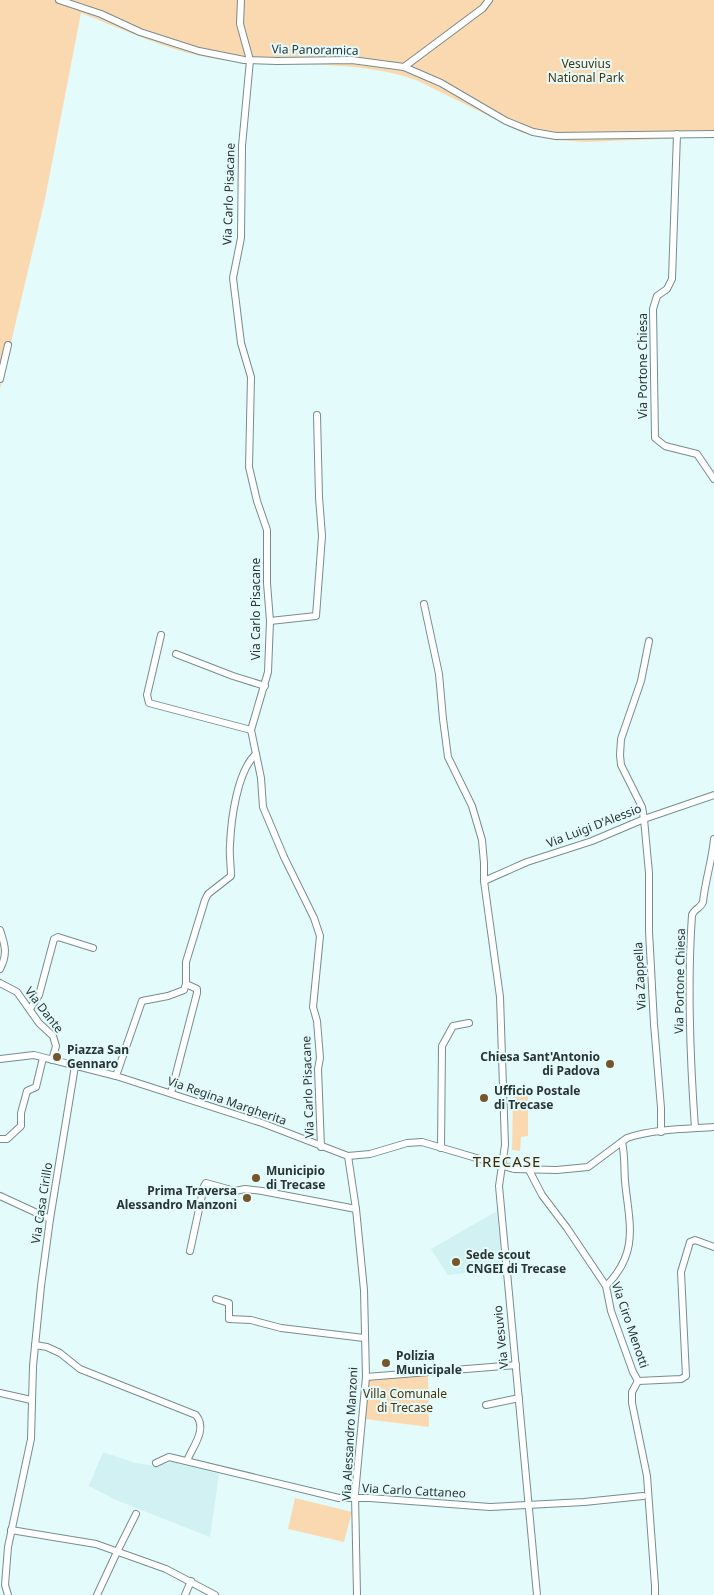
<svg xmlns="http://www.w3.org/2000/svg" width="714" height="1595" viewBox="0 0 714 1595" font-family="'Noto Sans',sans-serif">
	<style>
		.built { fill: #d1f1f2 }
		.green { fill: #fbd9b0 }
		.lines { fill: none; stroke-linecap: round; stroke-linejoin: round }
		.minor-casing { stroke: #778d8d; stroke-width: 8 }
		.minor { stroke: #fff; stroke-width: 6 }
		.poi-dot { fill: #75562b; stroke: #e4fbfb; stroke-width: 2 }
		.labels { text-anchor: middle; stroke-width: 4; stroke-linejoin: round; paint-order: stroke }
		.street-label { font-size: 12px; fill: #2b3435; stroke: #e4fbfb }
		.park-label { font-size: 12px; fill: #4d330b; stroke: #e4fbfb }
		.poi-label { font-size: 12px; font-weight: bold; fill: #2b3435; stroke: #e4fbfb; text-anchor: start }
		.quarter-label { font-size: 15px; letter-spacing: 1px; fill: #3f2803; stroke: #e4fbfb }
	</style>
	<rect width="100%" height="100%" fill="#e4fbfb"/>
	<g class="built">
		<path d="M497,1211L502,1269L448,1275L431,1249Z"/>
		<path d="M103,1452L136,1463L155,1466L173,1462L219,1474L210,1537L116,1500L89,1486Z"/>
	</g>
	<g class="green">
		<path d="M0,0H714V137L586,142L553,140L523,133L416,80C350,57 284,69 217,59C170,52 125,30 81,13L45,199L0,389Z"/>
		<path d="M513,1095H528V1136L521,1137L520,1151L512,1150Z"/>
		<path d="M428,1375L429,1427L365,1419L368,1380Z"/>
		<path d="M295,1498L352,1512L344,1542L288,1529Z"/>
	</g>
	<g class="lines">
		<g class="minor-casing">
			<g id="minor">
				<path d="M59,0L101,14L140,32L199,51L244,60L277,61L352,60L404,67L441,83L506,121L533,132L556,136L714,134"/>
				<path d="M241,0L240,24L250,60L242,146L241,238L233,278L241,343L251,377L249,467L257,501L267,530V583L270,621L268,672L251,730L261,778L263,807L284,857L314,918L320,936L313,1007L317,1021L320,1058L318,1069L321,1147"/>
				<path d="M404,67L483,8L489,0"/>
				<path d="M677,134L672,279L667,289L657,296L653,309L655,438L665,446L697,454L714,479"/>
				<path d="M0,379L8,345"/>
				<path d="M424,604L439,674L443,719L448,757L472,806L482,840L484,863V881L500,997L505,1145L499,1186L537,1595"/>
				<path d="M270,621L316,616L322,536L319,497L317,415"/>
				<path d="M161,635L147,695L149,703L251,730"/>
				<path d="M649,641L641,681L621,739L620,755L621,765L642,807L644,819L649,873V931L654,1024L661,1108V1132"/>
				<path d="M176,654L233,676L265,686"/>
				<path d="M484,881L527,862L592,841L644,819L714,795"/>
				<path d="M0,930C5,945 8,954 0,969"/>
				<path d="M0,983L17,992L39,1023L53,1036L56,1046L52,1060"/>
				<path d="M30,1009L39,995L54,939L58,937L93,948"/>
				<path d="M0,1059L34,1055L116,1076L262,1123L348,1156L370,1154L407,1143L422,1142L514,1169L557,1170L588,1167L627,1138C654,1129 686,1129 714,1127"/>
				<path d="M116,1076L142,1001L168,996L184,990L186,984V962L205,900L208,894L231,876C231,865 229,855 230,845C231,820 237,771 256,754"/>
				<path d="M171,1093L197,993V989L186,984"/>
				<path d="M695,1128C690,1058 687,986 692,915C694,909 701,908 703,902C705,881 712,861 714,839"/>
				<path d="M0,1139H7L21,1126V1113L27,1091L36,1087L43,1058"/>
				<path d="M441,1148L442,1046L453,1026L469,1023"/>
				<path d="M348,1156L356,1209L364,1290L366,1377L355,1494L357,1595"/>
				<path d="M529,1170L542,1195L567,1228L606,1286L611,1311L633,1372L638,1381"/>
				<path d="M0,1196L50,1219"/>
				<path d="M190,1251L204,1186L206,1183L235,1191L245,1189L262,1191L356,1209"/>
				<path d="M606,1286C640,1252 629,1223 625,1181C624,1168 625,1155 622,1142"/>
				<path d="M216,1299L229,1303V1319L251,1320L281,1328L364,1338"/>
				<path d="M35,1345L47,1347L60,1353L80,1369L196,1415C208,1430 192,1447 187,1461"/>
				<path d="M366,1377L516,1365"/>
				<path d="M638,1381L632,1392V1403L647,1476L655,1586V1595"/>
				<path d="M638,1381L681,1379L686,1376L681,1272L690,1242L695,1240L714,1247"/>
				<path d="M0,1393L31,1400"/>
				<path d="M486,1405L519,1398"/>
				<path d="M156,1463L169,1457L339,1498H370L490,1507L584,1502L643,1496"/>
				<path d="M11,1530L96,1544L166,1569L215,1595"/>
				<path d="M8,1595L5,1585L8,1547L31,1439L33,1366L41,1286L50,1219L75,1066"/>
				<path d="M97,1595L117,1552L136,1514"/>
				<path d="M185,1595L191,1581"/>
			</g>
		</g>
		<use href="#minor" class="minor"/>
	</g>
	<g class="poi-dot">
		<circle cx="57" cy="1057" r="5"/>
		<circle cx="610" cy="1064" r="5"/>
		<circle cx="484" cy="1098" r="5"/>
		<circle cx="256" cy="1178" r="5"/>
		<circle cx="247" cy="1198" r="5"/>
		<circle cx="456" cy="1262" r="5"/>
		<circle cx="386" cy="1363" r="5"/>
	</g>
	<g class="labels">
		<g class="street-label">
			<text transform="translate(315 50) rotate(1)" y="4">Via Panoramica</text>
			<text transform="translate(229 194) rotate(-88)" y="4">Via Carlo Pisacane</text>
			<text transform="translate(643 366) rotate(-90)" y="4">Via Portone Chiesa</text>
			<text transform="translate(256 609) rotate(-90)" y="4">Via Carlo Pisacane</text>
			<text transform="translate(594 826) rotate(-21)" y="4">Via Luigi D'Alessio</text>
			<text transform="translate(640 976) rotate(-93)" y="4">Via Zappella</text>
			<text transform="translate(680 981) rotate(-89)" y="4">Via Portone Chiesa</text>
			<text transform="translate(44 1010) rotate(52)" y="4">Via Dante</text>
			<text transform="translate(308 1087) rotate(-92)" y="4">Via Carlo Pisacane</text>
			<text transform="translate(227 1101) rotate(19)" y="4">Via Regina Margherita</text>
			<text transform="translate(42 1203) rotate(-81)" y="4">Via Casa Cirillo</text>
			<text transform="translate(630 1325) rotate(71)" y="4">Via Ciro Menotti</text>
			<text transform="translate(501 1337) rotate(-96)" y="4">Via Vesuvio</text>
			<text transform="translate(350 1434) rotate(-87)" y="4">Via Alessandro Manzoni</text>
			<text transform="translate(414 1491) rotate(3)" y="4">Via Carlo Cattaneo</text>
		</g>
		<g class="park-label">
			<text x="586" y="68">Vesuvius<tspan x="586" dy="14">National Park</tspan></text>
			<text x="405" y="1398">Villa Comunale<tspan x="405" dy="14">di Trecase</tspan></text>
		</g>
		<g class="poi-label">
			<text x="67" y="1054">Piazza San<tspan x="67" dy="14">Gennaro</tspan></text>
			<text x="600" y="1061" text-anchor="end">Chiesa Sant'Antonio<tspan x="600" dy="14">di Padova</tspan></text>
			<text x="494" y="1095">Ufficio Postale<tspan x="494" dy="14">di Trecase</tspan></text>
			<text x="266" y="1175">Municipio<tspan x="266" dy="14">di Trecase</tspan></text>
			<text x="237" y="1195" text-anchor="end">Prima Traversa<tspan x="237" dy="14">Alessandro Manzoni</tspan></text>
			<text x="466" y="1259">Sede scout<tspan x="466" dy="14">CNGEI di Trecase</tspan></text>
			<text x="396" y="1360">Polizia<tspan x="396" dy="14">Municipale</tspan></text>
		</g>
		<g class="quarter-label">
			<text x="507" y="1167">TRECASE</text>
		</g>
	</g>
</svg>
